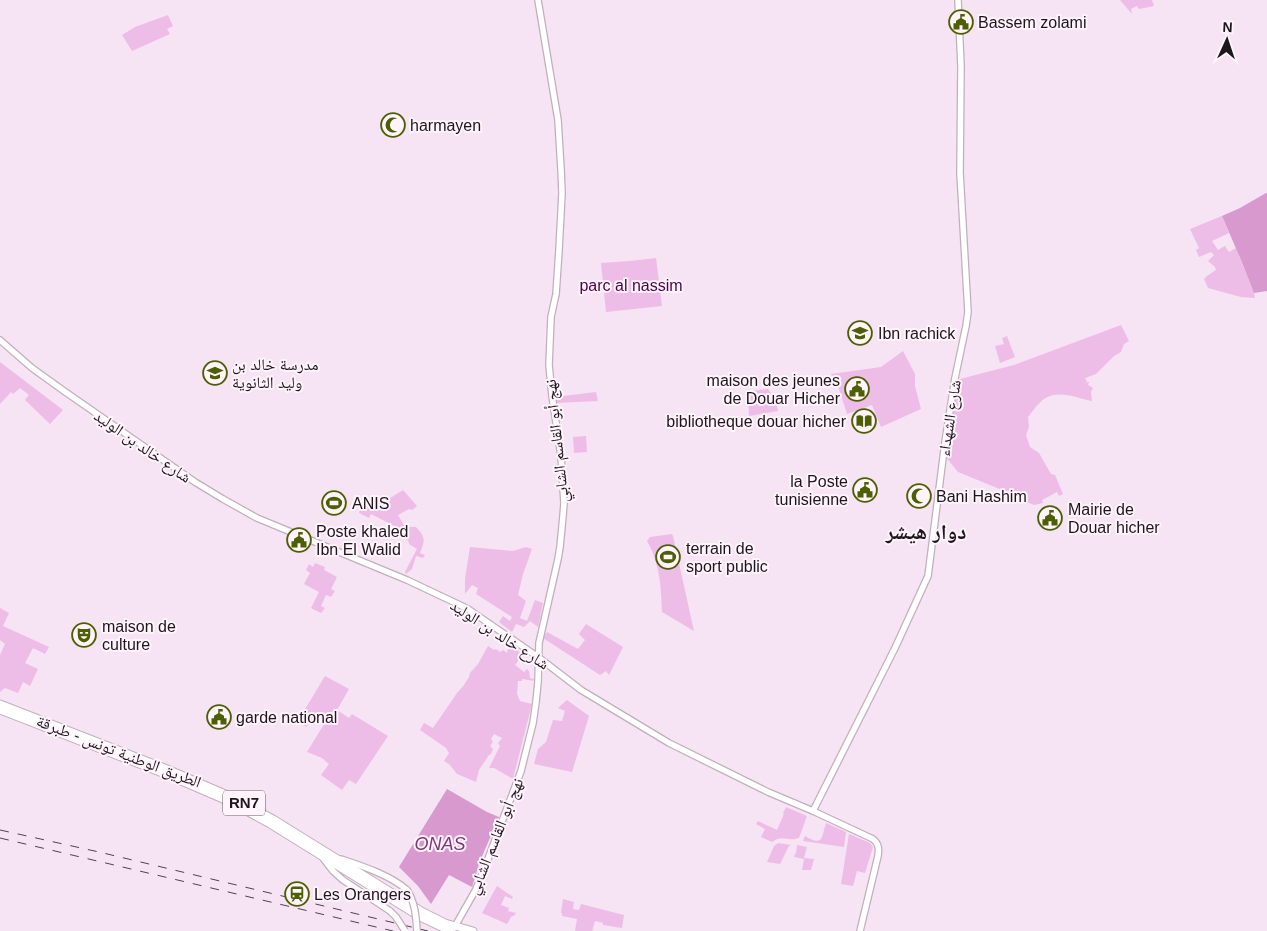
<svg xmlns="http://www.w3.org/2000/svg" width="1267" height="931" viewBox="0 0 1267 931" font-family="Helvetica,'Noto Naskh Arabic',sans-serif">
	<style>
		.green { fill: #eebde7 }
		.water { fill: #d899cf }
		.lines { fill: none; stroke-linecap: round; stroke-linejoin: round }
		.tertiary-casing { stroke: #c2afbe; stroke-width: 8 }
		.primary-casing { stroke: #c2afbe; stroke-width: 9 }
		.tertiary { stroke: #fff; stroke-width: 5.5 }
		.primary { stroke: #fff; stroke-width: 7 }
		.rail { stroke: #4e444c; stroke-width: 1; stroke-dasharray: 9 9; stroke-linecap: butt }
		.tertiary-bridge-casing { stroke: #c2afbe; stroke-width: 8; stroke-linecap: butt }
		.tertiary-bridge { stroke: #fff; stroke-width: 5.5 }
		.labels { text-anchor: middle; stroke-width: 4; stroke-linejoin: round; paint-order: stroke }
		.shield { fill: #fff3fc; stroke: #61585f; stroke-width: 1 }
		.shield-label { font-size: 15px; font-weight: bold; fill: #1d161c }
		.poi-label { font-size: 16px; fill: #1d161c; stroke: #fff3fc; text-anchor: start }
		.park-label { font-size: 16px; fill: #4f004a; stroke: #fff3fc }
		.street-label { font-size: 16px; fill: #1d161c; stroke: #fff3fc }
		.water-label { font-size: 18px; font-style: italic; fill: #803679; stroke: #fff3fc }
		.district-label { font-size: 21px; font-weight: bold; fill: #1d161c; stroke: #fff3fc }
	</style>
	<rect width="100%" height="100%" fill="#f6e3f3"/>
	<g class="green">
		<path d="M1120,0H1152L1154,6L1139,9L1137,6L1131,9L1132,14Z"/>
		<path d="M168,15L173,26L167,29L170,34L132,51L122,35L135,27Z"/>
		<path d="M1222,216L1229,233L1212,241L1218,250L1225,246L1229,252L1236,248L1254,293L1255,298L1241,297L1208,288L1204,279L1207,276L1216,270L1215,267L1208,261L1214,255L1211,252L1199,257L1196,250L1199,248L1190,229Z"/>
		<path d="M656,258L662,306L606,312L601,263L630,261Z"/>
		<path d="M1121,325L1129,341L1124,344L1121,352L1114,356L1096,374L1085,378L1087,382H1089L1088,385L1093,388L1091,392L1092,401C1077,398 1058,389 1044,399C1039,402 1032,412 1028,417L1029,427L1026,435L1030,447L1039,453L1051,474L1055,475L1063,494L1059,496L1057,492L1042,500L1043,503L1034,505L1008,494L1002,490L958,472L945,456L956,380L1014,365Z"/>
		<path d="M1007,336L1015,357L1000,363L995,346L1004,344L1002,338Z"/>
		<path d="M903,351L915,374V386L921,409L881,427L872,405L847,414L839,389L831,374L881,367Z"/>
		<path d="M0,362L63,410L50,424L25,400L29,395L20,388L13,394L11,392L0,404Z"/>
		<path d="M768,389L775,399L778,411L749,416L748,391Z"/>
		<path d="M596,392L598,401L556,403L555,397Z"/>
		<path d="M586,436L587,452L574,453L573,437Z"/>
		<path d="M403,490L417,506L412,510L409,509L398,515L405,527H416C426,538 425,540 420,553L425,555L423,558L416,556L412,569L406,574L405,572L417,549L409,544L408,540L404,538L406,532L371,514L369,518L359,513L363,500L370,502H384Z"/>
		<path d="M672,534L673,536L694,631L662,612C661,586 660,564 647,541L650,537Z"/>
		<path d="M470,547L513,551L526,547L532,549L523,574L518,595L526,601L520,618L527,621L535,600L543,603L538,627L530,621L524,627L516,624L512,632L499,622L503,616L510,621L512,617L476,594L478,588L472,585L465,594V579Z"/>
		<path d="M315,563L325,567L324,570L337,577L331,589L335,591L331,597L326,595L321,606L325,608L321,613L311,608L319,592L304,584L310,573L306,570L309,564L313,567Z"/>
		<path d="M0,608L9,613L3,626L49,647L45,654L33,648L25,663L38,669L30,686L23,682L18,693L5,688L0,692V655L5,644L0,640Z"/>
		<path d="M586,624L623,647L609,675L606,671L600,675L543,638L547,632L578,649L585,640L579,634Z"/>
		<path d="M510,645L523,655L515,665L524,672L527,669L529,671L530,678L534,679L535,681L522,679V681H518L517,694L520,701L532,704L513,779L494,768H489L500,746L498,743L502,738L494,734L491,739L493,742L490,746L493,749L491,754L489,755L479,770L476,782L457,774L449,764L444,761L449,753L446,748L420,730L424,723L433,728L457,693L464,685L469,677L470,673L478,664L488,646L494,650L496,649L500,652L503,650L506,652V654Z"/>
		<path d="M325,676L349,689L337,710L349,718L352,714L388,736L356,784L349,780L342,790L321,775L329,764L322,758L307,752L326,721L315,715L306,727L298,721Z"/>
		<path d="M567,700L589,716L572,772L534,764L538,749L546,742L553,720L562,721L565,711L558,708Z"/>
		<path d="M786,807L807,816L799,838C788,842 783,834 772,842L761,837L765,829L756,824L758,821L777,830L784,814L783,813Z"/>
		<path d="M826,823L846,832L844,847L803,841L805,836C823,846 821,840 826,823Z"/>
		<path d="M849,834L870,843L873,847L865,873L857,871L853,886L841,884Z"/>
		<path d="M778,843L791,845L789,846L780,864L767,862L774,846Z"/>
		<path d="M797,845L807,847L804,858L814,859L811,870H802L804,859L794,857L795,854L796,853Z"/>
		<path d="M497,886L513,897L512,899L505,896L501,905L509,908L508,911L516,913L515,915L511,917L507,924L482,913Z"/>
		<path d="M563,899L574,902L573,909L579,910L581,904L624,915L622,928L603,925V923L595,921L592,931H575L577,919L562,916V913H561Z"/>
	</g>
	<g class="water">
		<path d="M1266,193H1267V291L1254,293L1241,260L1222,216L1240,208Z"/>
		<path d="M447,789L487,812L499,817L480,861L472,887L449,875L431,904L418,886L399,867Z"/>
	</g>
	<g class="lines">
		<g class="tertiary-casing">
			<g id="tertiary">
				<path d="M0,340L32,368L64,391L195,482L223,499L257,518L407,580L460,605L468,609L538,657L581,690L669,743L768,792L813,811L873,839C879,844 879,849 878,856L860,931"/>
				<path d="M813,811L895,648L928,576L945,442L955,378L966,326L968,312L960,173L961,66L958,0"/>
				<path d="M323,858L333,871L343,880L390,911"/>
				<path d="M341,859C362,866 390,875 407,890"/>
				<path d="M454,928L475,891L482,875L521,771L533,723L536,702L538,682L539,643L558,559L560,547L563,516L564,503L561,456L552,396L549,365L551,317L556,294L559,250L562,193L561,169L558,120L538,0"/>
			</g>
		</g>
		<g class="primary-casing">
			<g id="primary">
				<path d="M0,704L167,769L232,797L273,819L423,912L445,923L473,931"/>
				<path d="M0,710L165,774L230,802L270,824L420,917L450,931"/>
			</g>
		</g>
		<use href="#tertiary" class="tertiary"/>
		<use href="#primary" class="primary"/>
		<g class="rail">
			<path d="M0,830L99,852L428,931"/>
			<path d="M0,838L393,931"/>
		</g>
		<g class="tertiary-bridge-casing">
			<g id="tertiary-bridge">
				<path d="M407,890C415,902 416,916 417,931"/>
				<path d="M390,911L396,917L405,931"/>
			</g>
		</g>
		<use href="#tertiary-bridge" class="tertiary-bridge"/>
	</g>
	<defs>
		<g id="civic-ring" transform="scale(1.25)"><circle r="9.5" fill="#fff3fc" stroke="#4d5f02" stroke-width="1.5"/><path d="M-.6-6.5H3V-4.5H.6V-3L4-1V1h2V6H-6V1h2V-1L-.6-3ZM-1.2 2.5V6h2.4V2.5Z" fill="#4d5f02"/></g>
		<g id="mosque-ring" transform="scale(1.25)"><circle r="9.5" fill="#fff3fc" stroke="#4d5f02" stroke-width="1.5"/><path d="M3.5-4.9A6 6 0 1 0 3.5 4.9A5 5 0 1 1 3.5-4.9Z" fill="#4d5f02"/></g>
		<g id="school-ring" transform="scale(1.25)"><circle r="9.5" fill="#fff3fc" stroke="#4d5f02" stroke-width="1.5"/><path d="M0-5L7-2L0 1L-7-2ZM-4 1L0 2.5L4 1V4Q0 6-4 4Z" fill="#4d5f02"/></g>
		<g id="library-ring" transform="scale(1.25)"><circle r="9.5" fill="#fff3fc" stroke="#4d5f02" stroke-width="1.5"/><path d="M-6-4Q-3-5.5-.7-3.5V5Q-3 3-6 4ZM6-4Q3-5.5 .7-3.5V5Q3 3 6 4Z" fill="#4d5f02"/></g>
		<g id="stadium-ring" transform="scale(1.25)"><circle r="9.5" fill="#fff3fc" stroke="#4d5f02" stroke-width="1.5"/><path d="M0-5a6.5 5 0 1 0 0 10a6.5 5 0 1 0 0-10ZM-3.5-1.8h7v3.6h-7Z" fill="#4d5f02"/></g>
		<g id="theatre-ring" transform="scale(1.25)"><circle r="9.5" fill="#fff3fc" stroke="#4d5f02" stroke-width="1.5"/><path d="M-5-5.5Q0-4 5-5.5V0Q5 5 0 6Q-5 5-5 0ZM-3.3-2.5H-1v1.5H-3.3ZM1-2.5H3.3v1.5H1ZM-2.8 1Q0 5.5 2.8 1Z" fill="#4d5f02"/></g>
		<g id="station-ring" transform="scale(1.25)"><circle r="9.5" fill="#fff3fc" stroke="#4d5f02" stroke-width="1.5"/><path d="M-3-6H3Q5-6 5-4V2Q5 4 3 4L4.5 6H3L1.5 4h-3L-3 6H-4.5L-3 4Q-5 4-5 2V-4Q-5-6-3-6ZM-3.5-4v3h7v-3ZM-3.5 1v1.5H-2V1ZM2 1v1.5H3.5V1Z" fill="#4d5f02"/></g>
	</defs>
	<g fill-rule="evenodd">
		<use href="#civic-ring" x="961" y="22"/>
		<use href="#mosque-ring" x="393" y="125"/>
		<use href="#school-ring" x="860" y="333"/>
		<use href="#school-ring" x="215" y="373"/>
		<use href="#civic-ring" x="857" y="389"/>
		<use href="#library-ring" x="864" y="421"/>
		<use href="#civic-ring" x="865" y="490"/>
		<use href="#mosque-ring" x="919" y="496"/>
		<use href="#stadium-ring" x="334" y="503"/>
		<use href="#civic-ring" x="1050" y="518"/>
		<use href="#civic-ring" x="299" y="540"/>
		<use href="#stadium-ring" x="668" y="557"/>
		<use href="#theatre-ring" x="84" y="635"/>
		<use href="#civic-ring" x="219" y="717"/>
		<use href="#station-ring" x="297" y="894"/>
	</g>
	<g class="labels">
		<rect class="shield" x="223" y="790.5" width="42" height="25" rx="4"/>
		<g class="shield-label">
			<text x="244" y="808">RN7</text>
		</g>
		<g class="poi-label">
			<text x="978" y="28">Bassem zolami</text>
			<text x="410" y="131">harmayen</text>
			<text x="878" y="339">Ibn rachick</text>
			<text x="232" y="370">مدرسة خالد بن<tspan x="232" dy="18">وليد الثانوية</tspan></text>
			<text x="840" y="386" text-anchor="end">maison des jeunes<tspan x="840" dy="18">de Douar Hicher</tspan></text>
			<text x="846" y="427" text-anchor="end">bibliotheque douar hicher</text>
			<text x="848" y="487" text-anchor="end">la Poste<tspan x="848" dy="18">tunisienne</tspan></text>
			<text x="936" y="502">Bani Hashim</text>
			<text x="352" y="509">ANIS</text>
			<text x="1068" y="515">Mairie de<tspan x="1068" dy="18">Douar hicher</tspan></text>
			<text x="316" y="537">Poste khaled<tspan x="316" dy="18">Ibn El Walid</tspan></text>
			<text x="686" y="554">terrain de<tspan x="686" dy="18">sport public</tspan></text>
			<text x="102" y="632">maison de<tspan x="102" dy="18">culture</tspan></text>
			<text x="236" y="723">garde national</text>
			<text x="314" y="900">Les Orangers</text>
		</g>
		<g class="park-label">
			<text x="631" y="291">parc al nassim</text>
		</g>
		<g class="street-label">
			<text transform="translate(949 418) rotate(-81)" y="6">شارع الشهداء</text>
			<text transform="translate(556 441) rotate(-96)" y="6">نهج أبو القاسم الشابي</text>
			<text transform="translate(143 446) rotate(35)" y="6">شارع خالد بن الوليد</text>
			<text transform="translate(500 634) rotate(33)" y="6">شارع خالد بن الوليد</text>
			<text transform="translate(119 751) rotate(21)" y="6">الطريق الوطنية تونس - طبرقة</text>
			<text transform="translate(495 836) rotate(-68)" y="6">نهج أبو القاسم الشابي</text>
		</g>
		<g class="water-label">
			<text x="440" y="850">ONAS</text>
		</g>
		<g class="district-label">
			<text x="926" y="539">دوار هيشر</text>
		</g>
	</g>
	<g transform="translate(1227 40) rotate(3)" stroke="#fff3fc" stroke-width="4" paint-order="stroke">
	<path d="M0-4L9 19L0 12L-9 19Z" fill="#1d161c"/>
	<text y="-8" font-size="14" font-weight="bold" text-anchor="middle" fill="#1d161c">N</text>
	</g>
</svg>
